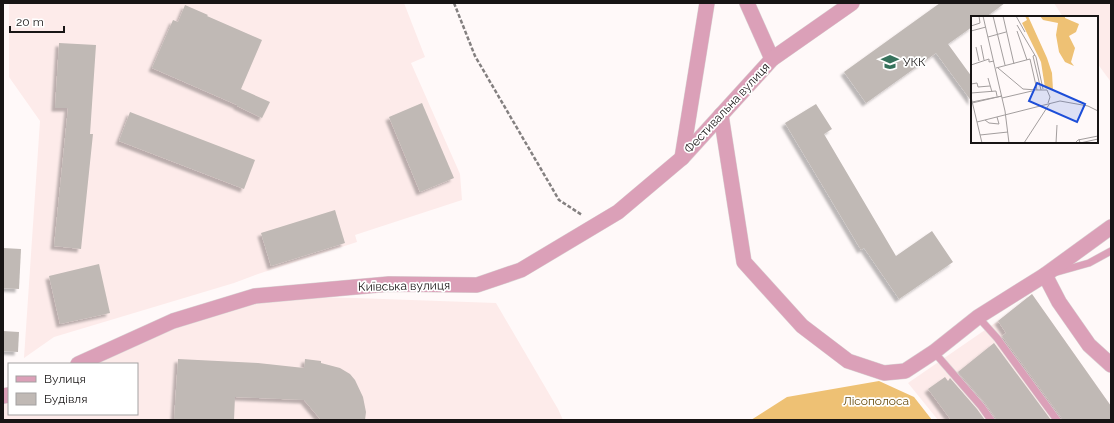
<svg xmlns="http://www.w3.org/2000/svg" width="1114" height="423" viewBox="0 0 1114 423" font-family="Raleway,sans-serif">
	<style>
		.built { fill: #fdebea }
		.forest { fill: #eec174 }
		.building { fill: #c0b9b5; filter: url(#shadow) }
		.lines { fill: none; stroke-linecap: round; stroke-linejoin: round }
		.service-casing { stroke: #dad5d5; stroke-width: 8 }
		.minor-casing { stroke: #dad5d5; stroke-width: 16 }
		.path { stroke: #848080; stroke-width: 2.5; stroke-dasharray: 4 2; stroke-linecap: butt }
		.service { stroke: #dba0b8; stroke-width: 7 }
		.minor { stroke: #dba0b8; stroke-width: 15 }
		.labels { text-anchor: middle; stroke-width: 3.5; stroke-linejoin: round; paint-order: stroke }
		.poi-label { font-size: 12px; fill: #181515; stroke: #fff; text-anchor: start }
		.street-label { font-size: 12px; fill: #181515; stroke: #fff }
		.park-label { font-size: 12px; fill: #66490b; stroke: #fff }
		.inset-road { fill: none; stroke: #a39e9e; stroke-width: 1 }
		.view { fill: #1d4ed8; fill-opacity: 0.15; stroke: #1d4ed8; stroke-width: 2 }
		.inset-edge { fill: none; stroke: #181515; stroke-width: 2 }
	</style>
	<defs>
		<filter id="shadow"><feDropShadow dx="-3.5" dy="3.5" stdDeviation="1" flood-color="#0004"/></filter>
	</defs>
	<rect width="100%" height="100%" fill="#fff9f9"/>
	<g class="built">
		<path d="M9,3H404L425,57L411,63L460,174L462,200L355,235L357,242L258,274L234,283L54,337L24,358L40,121L9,77Z"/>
		<path d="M1054,3H1111V82L1097,63V17H1063Z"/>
		<path d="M1032,294L1111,406V420H938L908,383L998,321Z"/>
		<path d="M255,296L355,298L496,303L558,409L563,420H3V396L9,395V414H137V364H78Z"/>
	</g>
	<path class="forest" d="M879,381L914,397L932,420H751L787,397Z"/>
	<g class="building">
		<path d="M940,3H1005L986,17H972V27L948,44L972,77V102L936,53L866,103L844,72Z"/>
		<path d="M185,5L208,15L207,16L262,40L241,89L270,102L262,118L237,106V105L152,68L173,20L178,22Z"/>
		<path d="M59,43L96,45L90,134H93L81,249L54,246L68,108H55Z"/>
		<path d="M422,103L454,178L420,192L389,117Z"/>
		<path d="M816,104L832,129L824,134L896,256L932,231L953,262L899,299L864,248L861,250L785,123Z"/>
		<path d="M130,112L255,160L244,189L119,141Z"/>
		<path d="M335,210L345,243L271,266L261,233Z"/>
		<path d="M3,248L21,249L19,289L3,288Z"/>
		<path d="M99,264L110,313L60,324L49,276Z"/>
		<path d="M1032,294L1111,406V420H1062L1061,417L1002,336L1006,333L998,321Z"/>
		<path d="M3,331L19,332L18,352L3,351Z"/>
		<path d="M994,343L1051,420H996L995,417L985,403L958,372Z"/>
		<path d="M178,359L258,363L304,368L305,359L321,361V363L340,368L350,374L355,380L363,397L366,412L365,420H321L304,400L235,397L234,420H174Z"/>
		<path d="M945,377L948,381L950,378L977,409L985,420H951L928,389Z"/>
	</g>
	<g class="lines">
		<g class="service-casing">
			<g id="service">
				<path d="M1057,272L1089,263L1111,251"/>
				<path d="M978,317L997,338L1057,420"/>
				<path d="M934,352L981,406L991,420"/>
			</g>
		</g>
		<g class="minor-casing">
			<g id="minor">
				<path d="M747,3L772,59"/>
				<path d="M721,115L744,262L802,326L848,361L884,373L905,371L934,352L978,317L1045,275L1111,227"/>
				<path d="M682,158L707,3"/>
				<path d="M1045,275L1059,302L1089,345L1111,365"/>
				<path d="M78,364L173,321L255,296L389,284L477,285L521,270L618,212L682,158L772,59L852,3"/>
				<path d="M3,396L9,395"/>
			</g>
		</g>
		<path class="path" d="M454,3L475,56L559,200L582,215"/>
		<use href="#service" class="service"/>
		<use href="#minor" class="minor"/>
	</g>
	<defs>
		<g id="university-bare" transform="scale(1.38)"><path d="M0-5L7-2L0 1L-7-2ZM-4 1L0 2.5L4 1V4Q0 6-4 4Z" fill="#36725c" stroke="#fff" stroke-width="2.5" paint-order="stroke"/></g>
	</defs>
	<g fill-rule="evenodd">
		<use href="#university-bare" x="890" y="62"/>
	</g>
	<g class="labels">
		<g class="poi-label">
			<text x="903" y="66">УКК</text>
		</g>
		<g class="street-label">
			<text transform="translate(727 108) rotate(-47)" y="4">Фестивальна вулиця</text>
			<text transform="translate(404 286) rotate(-1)" y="4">Київська вулиця</text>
		</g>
		<g class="park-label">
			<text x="876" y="405">Лісополоса</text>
		</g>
	</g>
	<g transform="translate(971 16)">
		<rect width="127" height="127" fill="#fff9f9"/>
		<path d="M54,0H57L76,42L81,57L82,74L74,72L70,46L51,7L56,4ZM69,0H94V2L108,8L105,16L98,20L104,32L100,46L103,50L94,46L88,36L85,19L87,7L72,4Z" fill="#eec174"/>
		<path class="inset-road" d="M12,0L34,95L38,127M22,0L34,49M32,0L43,48M45,0L54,16M46,9L65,41L72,73M0,10L9,7L8,0M0,15L15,11M46,15L56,44M17,21L35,16M10,29L13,44M5,31L8,45M64,39L62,40L70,74M0,49L18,43V46L23,45M25,52L59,43L66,74L52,73L27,52M17,62L21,76M0,68L6,67L7,71L19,70M66,74H76L79,81L77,87M0,77L25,75L26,80M0,81L11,127M31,82L61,75M1,86L31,80M1,87L31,80M14,104L18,107L28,108L26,101M6,106L89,85L117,90L127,95M9,119L37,116M108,123L109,127L127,123M53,127L79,87M85,127L86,109M104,127L107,124L127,120"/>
		<path class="view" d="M66,67L114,88L106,106L58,85Z"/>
		<rect width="127" height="127" class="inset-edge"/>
	</g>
	<rect width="1114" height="423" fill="none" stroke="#181515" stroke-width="8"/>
	<rect x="8" y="363" width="130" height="52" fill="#ffffff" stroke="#a3a1a1"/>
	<rect x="16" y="376" width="20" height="6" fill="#dba0b8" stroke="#a3a1a1"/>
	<text x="44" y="383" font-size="12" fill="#181515">Вулиця</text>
	<rect x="16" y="393" width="20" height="12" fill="#c0b9b5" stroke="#a3a1a1"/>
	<text x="44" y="403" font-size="12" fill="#181515">Будівля</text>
	<path d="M10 26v6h54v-6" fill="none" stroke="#181515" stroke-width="2"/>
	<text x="16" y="26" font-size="12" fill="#181515" stroke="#ffffff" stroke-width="3" paint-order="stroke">20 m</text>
</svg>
